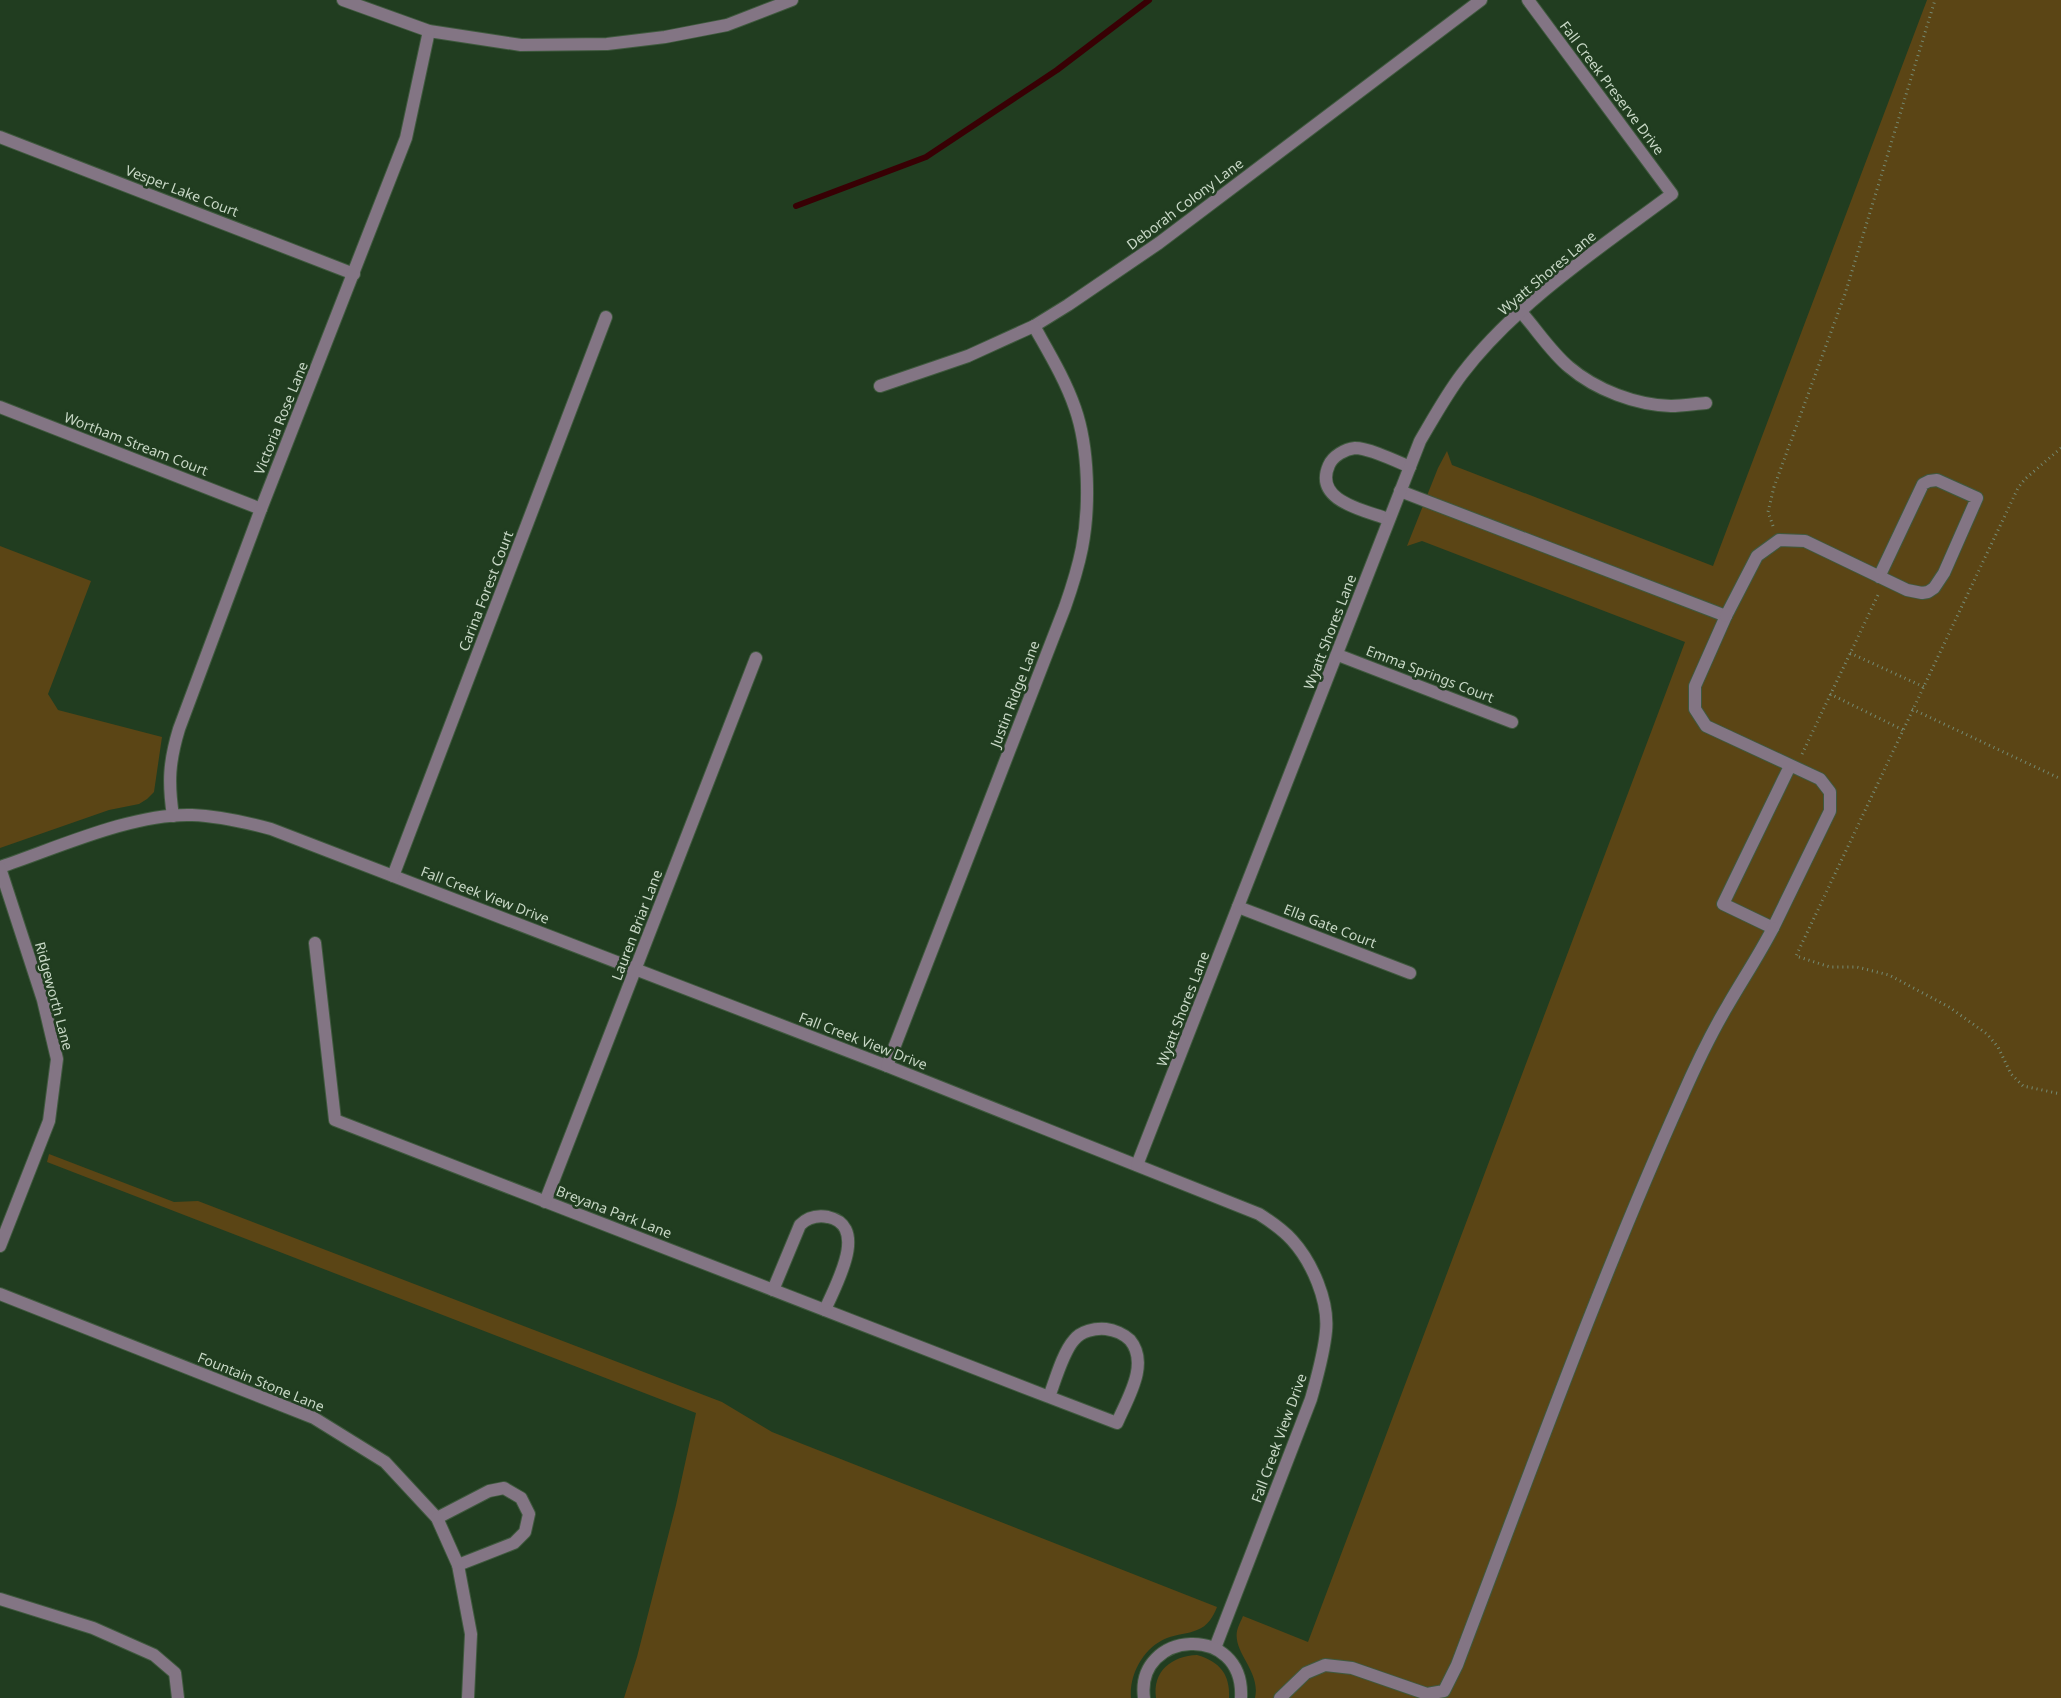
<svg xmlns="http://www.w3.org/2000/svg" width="2061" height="1698" viewBox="0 0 2061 1698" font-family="'Noto Sans',sans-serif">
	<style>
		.green { fill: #5b4515 }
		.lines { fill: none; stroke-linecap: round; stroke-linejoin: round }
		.stream { stroke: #380004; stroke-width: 6 }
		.minor-casing { stroke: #3f593e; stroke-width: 14 }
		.path { stroke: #758b74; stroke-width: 3; stroke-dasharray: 1 4; stroke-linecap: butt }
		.minor { stroke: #837584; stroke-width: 12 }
		.labels { text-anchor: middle; stroke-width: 5; stroke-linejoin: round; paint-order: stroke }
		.street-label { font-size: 14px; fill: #c8d8c6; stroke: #213d20 }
	</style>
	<rect width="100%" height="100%" fill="#213d20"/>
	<g class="green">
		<path d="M1927,0H2061V1698H1255C1261,1671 1233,1653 1237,1631C1238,1626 1241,1621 1243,1616L1308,1642L1685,642L1422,541L1407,546L1438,468L1447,451L1452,465L1713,566Z"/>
		<path d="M0,546L91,581L48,694L58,710L162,737L154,792L147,799L139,804L109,810L0,848Z"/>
		<path d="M49,1154L174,1202L198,1201L722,1402L772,1432L1217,1607C1213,1617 1208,1626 1197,1630C1188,1634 1177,1634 1167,1638C1144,1647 1129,1674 1131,1698H624L637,1657L676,1505L696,1413L47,1162Z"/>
		<path d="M1197,1655C1220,1662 1230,1674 1229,1698H1156C1152,1671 1172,1656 1197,1655Z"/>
	</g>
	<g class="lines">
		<path class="stream" d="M796,206L926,157L1057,70L1149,0"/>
		<g class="minor-casing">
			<g id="minor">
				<path d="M343,0L429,31L521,45L607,44L665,37L727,25L792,0"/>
				<path d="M0,137L354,274"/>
				<path d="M1521,312C1537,330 1551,352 1569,367C1596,390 1636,405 1671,406C1682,406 1694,404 1706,403"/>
				<path d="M880,386L968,356L1034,326L1068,305L1159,243L1481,0"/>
				<path d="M0,407L261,509"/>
				<path d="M1400,491L1726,616L1695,686V709L1706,726L1820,779L1830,792V811L1773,928L1723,904L1790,766"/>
				<path d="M1388,519C1364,510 1313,501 1329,465C1333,456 1345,449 1355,448C1369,448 1396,461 1410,467"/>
				<path d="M1726,616L1757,556L1779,540L1805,541L1907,590L1922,593L1928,592L1934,588L1944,573L1977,498L1937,480L1929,481L1923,484L1879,577"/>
				<path d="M1338,655L1512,722"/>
				<path d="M173,816C168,782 169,762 179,729L261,509L406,138L429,31"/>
				<path d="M0,867C57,848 132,813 192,815C219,816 245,822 271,829L887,1066L1259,1214C1270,1221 1282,1229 1292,1240C1312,1262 1329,1301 1326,1331C1324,1354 1317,1377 1311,1399L1215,1648"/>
				<path d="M0,868L43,1000L57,1059L49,1121L0,1246"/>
				<path d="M393,876L606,317"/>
				<path d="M1238,907L1410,973"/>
				<path d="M315,943L335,1120L1049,1397C1055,1381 1063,1352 1074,1340C1081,1331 1095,1328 1106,1329C1114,1330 1124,1334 1130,1340C1150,1364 1127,1399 1117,1423L1049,1397"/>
				<path d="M887,1066L1065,607C1072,587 1078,568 1082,548C1090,507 1089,448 1075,408C1065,379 1049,353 1034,326"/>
				<path d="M1137,1165L1420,441C1433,419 1446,395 1462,374C1516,303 1601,247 1672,194L1528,0"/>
				<path d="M545,1202L756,658"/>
				<path d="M773,1290L800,1225C808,1217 817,1215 828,1217C870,1226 835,1286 825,1310"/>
				<path d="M0,1294L314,1418L385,1462L437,1518L458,1565L471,1634L468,1698"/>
				<path d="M437,1518L489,1491L504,1488L521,1498L529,1514L525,1532L514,1543L458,1565"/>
				<path d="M0,1599L93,1628L154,1655L175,1673L178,1698"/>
				<path d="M1144,1698C1135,1630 1245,1622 1241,1698"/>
				<path d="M1280,1698L1306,1673L1325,1665L1352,1668L1427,1694L1444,1691L1457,1665C1529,1476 1598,1284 1681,1099C1695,1067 1710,1035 1728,1005C1743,979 1759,955 1773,928"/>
			</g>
		</g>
		<g class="path">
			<path d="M2061,448L2025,479L2018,488L1796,956L1830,967H1857L1889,975L1949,1007L1987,1034L1998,1047L2011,1074L2023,1086L2061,1094"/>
			<path d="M1773,526L1768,512L1774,487L1845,294L1935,0"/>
			<path d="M1850,653L1924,687"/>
			<path d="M1830,694L1903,730"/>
			<path d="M1912,709L2061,779"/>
			<path d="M1802,754L1879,593"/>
		</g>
		<use href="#minor" class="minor"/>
	</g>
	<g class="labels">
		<g class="street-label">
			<text transform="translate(1612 88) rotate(53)" y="5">Fall Creek Preserve Drive</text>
			<text transform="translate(182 191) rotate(21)" y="5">Vesper Lake Court</text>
			<text transform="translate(1185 204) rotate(-37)" y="5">Deborah Colony Lane</text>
			<text transform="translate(1547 273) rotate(-40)" y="5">Wyatt Shores Lane</text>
			<text transform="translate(281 418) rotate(-68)" y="5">Victoria Rose Lane</text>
			<text transform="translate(136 444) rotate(21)" y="5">Wortham Stream Court</text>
			<text transform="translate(486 591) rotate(-69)" y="5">Carina Forest Court</text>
			<text transform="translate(1330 632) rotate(-69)" y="5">Wyatt Shores Lane</text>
			<text transform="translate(1430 674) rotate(21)" y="5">Emma Springs Court</text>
			<text transform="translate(1015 694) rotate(-69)" y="5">Justin Ridge Lane</text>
			<text transform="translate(485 895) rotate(21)" y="5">Fall Creek View Drive</text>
			<text transform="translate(637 925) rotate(-69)" y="5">Lauren Briar Lane</text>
			<text transform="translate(1330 926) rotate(21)" y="5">Ella Gate Court</text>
			<text transform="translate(54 996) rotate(75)" y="5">Ridgeworth Lane</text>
			<text transform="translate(1183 1009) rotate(-69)" y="5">Wyatt Shores Lane</text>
			<text transform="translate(863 1041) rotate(21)" y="5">Fall Creek View Drive</text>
			<text transform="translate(614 1212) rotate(21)" y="5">Breyana Park Lane</text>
			<text transform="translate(261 1382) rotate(22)" y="5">Fountain Stone Lane</text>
			<text transform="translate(1279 1438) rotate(-70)" y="5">Fall Creek View Drive</text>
		</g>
	</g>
</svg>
